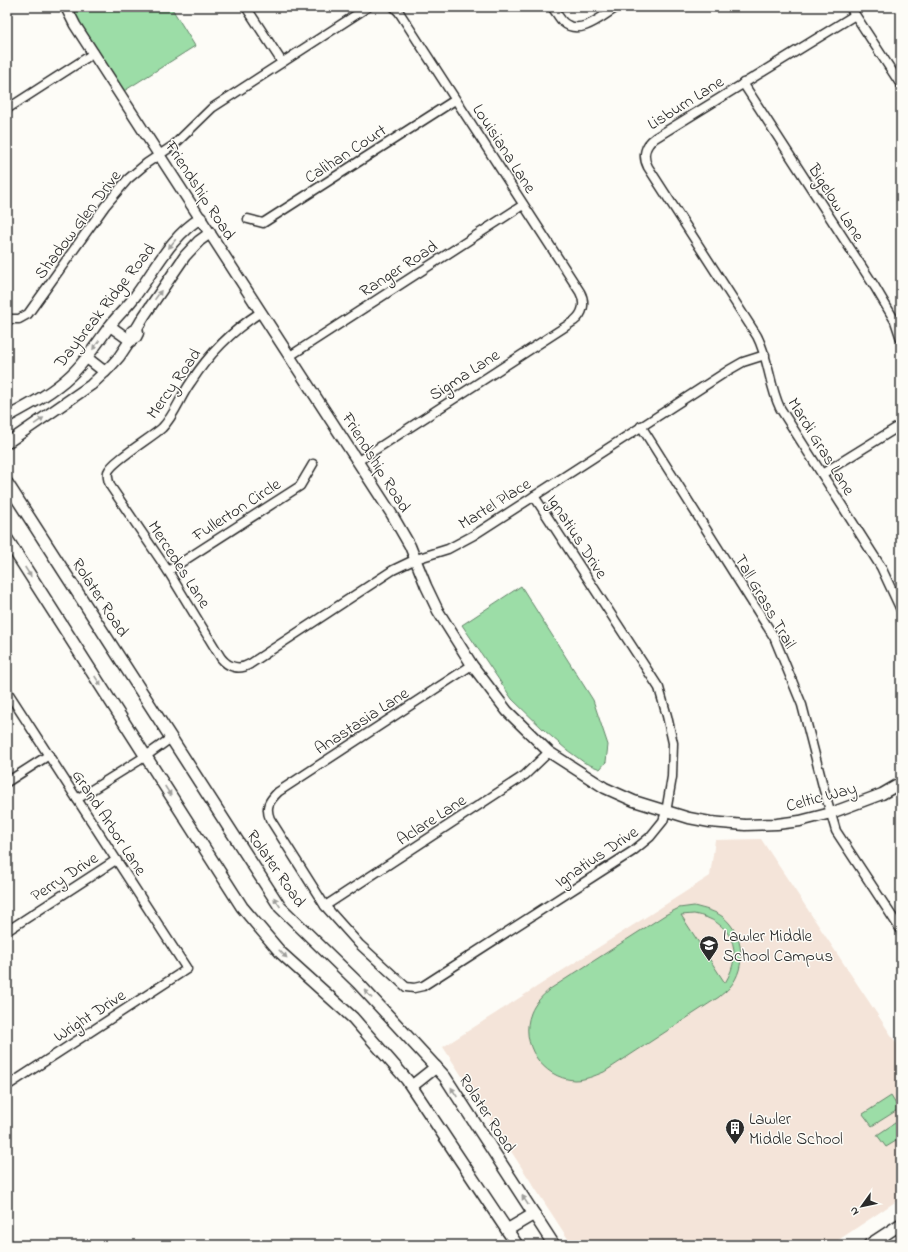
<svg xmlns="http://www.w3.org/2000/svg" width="908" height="1252" viewBox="0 0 908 1252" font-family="'Indie Flower',sans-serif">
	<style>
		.built { fill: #f4e4d9 }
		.green { fill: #9cdda7; stroke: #648469; fill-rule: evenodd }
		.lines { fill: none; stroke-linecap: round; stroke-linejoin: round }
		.minor-casing { stroke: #2b2b2b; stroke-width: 11 }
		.tertiary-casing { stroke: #2b2b2b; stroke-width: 13 }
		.secondary-casing { stroke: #2b2b2b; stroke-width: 14 }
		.minor { stroke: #fdfcf7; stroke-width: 8 }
		.tertiary { stroke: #fdfcf7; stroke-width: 10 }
		.secondary { stroke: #fdfcf7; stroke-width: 11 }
		.oneway { fill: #9e9e9b }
		.labels { text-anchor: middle; stroke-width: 3; stroke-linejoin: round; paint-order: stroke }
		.street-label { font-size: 17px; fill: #2b2b2b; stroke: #fdfcf7 }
		.poi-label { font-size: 17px; fill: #2b2b2b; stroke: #fdfcf7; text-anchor: start }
	</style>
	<rect width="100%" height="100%" fill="#fdfcf7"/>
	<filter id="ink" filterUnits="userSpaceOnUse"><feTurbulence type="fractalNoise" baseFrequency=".025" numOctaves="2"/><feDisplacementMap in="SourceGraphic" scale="8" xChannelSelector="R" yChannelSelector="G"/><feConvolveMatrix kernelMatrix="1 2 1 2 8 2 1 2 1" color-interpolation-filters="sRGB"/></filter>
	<g filter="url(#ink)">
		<path class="built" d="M761,839L901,1050V1198L831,1245H572L443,1047L710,876L715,840Z"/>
		<g class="green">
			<path d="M70,7H171L195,46L124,91Z"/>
			<path d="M521,586L593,700L608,745L606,762L600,769L585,763L567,750L545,731L512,699L462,625Z"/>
			<path d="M694,906C705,909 715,911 723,917C744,934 747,967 730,987C727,991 722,994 719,997L604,1072C594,1076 585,1080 574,1080C542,1078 519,1043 531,1013C535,1003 542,996 550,989L665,915L679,908ZM694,914C731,921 745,950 725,983L681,915Z"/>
			<path d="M891,1096L899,1109L872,1126L863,1114Z"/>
			<path d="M901,1119V1138L886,1147L877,1135Z"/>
		</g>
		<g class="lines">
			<g class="minor-casing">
				<g id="minor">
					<path d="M246,7L282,62"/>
					<path d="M552,7C556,12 559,18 563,22C580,37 602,16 617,7"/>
					<path d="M850,7L901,85"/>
					<path d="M855,15L655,138C645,145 642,156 648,167L757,336C769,359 769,385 780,408L881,567L901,610"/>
					<path d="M743,83L875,287L895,321L901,339"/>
					<path d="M7,109L94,53"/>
					<path d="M248,219L263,223L455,100"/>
					<path d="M261,312C233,330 209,354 191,382C180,397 175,415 162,428C151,438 112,461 108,472C107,477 109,483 111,487L168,571L221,658C229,668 240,670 250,664L393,570L416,559L448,549L474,535L729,370L743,362L765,355"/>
					<path d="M7,319H19L28,314L105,206L128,179L147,163L174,145L212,108L368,7"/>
					<path d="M290,356L523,205"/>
					<path d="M641,426L774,637L802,705L824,790L836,831L901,930"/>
					<path d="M358,461L574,321C583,314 586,303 580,292L399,12L394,7"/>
					<path d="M822,474L901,425"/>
					<path d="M168,571L300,486L313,464"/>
					<path d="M472,665L278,792C269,801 265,807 270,819L325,906L359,944L406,987L414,988L423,986L633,851L650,837L663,821L666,812L672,777L673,743L667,716L659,688L534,496"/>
					<path d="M7,691L187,969L7,1086"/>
					<path d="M7,782L49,755"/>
					<path d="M77,799L146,756L171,738"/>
					<path d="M325,906L525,775L549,752"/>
					<path d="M7,931L116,860"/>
				</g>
			</g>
			<g class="tertiary-casing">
				<g id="tertiary">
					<path d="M66,7L75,25L391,513L410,546L426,586L438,611L472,665L507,711L549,752L605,788L634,801L689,818L710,822L745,825L777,824L800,821L831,813L882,794L901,783"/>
					<path d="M110,326L131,341"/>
					<path d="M132,331L137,328L144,316L185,256L199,241L210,233"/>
					<path d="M87,358L105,372"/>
					<path d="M7,417C29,405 52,393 71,375C87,360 99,340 112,323C120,313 129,305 136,295C156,268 172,235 201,218"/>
					<path d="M7,443L91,385L110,367L119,357L131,339L136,337L138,333L137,328"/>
				</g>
			</g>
			<g class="secondary-casing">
				<g id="secondary">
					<path d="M7,483L280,907L358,983L445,1077L554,1245"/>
					<path d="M7,539L242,907L281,953L353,1018L407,1080L517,1245"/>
					<path d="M412,1086L436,1067"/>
					<path d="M507,1230L534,1214"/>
					<path d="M869,1245L901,1224"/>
				</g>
			</g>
			<use href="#minor" class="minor"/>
			<use href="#tertiary" class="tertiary"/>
			<use href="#secondary" class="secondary"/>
		</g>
		<defs><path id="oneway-solid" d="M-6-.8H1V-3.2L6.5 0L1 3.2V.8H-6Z"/></defs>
		<g class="oneway">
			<use href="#oneway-solid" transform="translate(172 244) rotate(128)"/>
			<use href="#oneway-solid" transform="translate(158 295) rotate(-55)"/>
			<use href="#oneway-solid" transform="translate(96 345) rotate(126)"/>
			<use href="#oneway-solid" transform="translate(39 421) rotate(-35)"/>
			<use href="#oneway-solid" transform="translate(28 572) rotate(57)"/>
			<use href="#oneway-solid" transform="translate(98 681) rotate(57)"/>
			<use href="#oneway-solid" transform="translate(168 791) rotate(57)"/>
			<use href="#oneway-solid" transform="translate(277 902) rotate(-124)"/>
			<use href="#oneway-solid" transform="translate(283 954) rotate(45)"/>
			<use href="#oneway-solid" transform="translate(368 994) rotate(-133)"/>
			<use href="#oneway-solid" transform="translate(454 1092) rotate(-123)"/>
			<use href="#oneway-solid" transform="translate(525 1200) rotate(-123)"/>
		</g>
	</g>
	<defs>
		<g id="school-pin" transform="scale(1)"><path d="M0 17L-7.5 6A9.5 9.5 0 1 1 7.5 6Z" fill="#2b2b2b" stroke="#fdfcf7"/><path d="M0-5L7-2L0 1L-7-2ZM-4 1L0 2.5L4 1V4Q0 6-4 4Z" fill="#fff"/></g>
		<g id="building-pin" transform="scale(1)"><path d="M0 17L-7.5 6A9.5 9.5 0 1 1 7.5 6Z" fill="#2b2b2b" stroke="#fdfcf7"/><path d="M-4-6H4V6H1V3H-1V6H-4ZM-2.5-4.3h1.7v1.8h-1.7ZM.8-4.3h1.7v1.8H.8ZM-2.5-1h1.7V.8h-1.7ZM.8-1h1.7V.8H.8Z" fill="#fff"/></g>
	</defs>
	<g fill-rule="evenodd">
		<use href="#school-pin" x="709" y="945"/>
		<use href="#building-pin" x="735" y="1128"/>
	</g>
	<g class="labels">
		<g class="street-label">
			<text transform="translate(685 102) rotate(-32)" y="6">Lisburn Lane</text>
			<text transform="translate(505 148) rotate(57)" y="6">Louisiana Lane</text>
			<text transform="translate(345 153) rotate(-33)" y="6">Calihan Court</text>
			<text transform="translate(201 190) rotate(57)" y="6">Friendship Road</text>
			<text transform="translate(837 202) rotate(57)" y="6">Bigelow Lane</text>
			<text transform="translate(77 224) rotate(-53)" y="6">Shadow Glen Drive</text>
			<text transform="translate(398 268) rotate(-33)" y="6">Ranger Road</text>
			<text transform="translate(104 305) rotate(-52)" y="6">Daybreak Ridge Road</text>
			<text transform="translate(464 374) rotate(-33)" y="6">Sigma Lane</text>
			<text transform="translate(173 383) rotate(-55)" y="6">Mercy Road</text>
			<text transform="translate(822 446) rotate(58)" y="6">Mardi Gras Lane</text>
			<text transform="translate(377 462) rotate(58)" y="6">Friendship Road</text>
			<text transform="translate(494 503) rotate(-32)" y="6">Martel Place</text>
			<text transform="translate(236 509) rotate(-33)" y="6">Fullerton Circle</text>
			<text transform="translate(578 536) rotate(57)" y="6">Ignatius Drive</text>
			<text transform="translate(180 564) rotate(57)" y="6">Mercedes Lane</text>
			<text transform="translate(101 597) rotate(57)" y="6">Rolater Road</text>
			<text transform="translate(766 601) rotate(60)" y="6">Tall Grass Trail</text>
			<text transform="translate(361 720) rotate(-33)" y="6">Anastasia Lane</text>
			<text transform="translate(821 796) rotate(-15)" y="6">Celtic Way</text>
			<text transform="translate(431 819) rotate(-33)" y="6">Aclare Lane</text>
			<text transform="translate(110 822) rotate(57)" y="6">Grand Arbor Lane</text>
			<text transform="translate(596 856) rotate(-34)" y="6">Ignatius Drive</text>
			<text transform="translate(277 868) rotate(55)" y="6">Rolater Road</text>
			<text transform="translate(64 876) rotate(-33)" y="6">Perry Drive</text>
			<text transform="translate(89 1015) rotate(-33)" y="6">Wright Drive</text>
			<text transform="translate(488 1113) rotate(57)" y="6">Rolater Road</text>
		</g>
		<g class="poi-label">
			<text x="723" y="941">Lawler Middle<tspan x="723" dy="20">School Campus</tspan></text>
			<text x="749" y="1124">Lawler<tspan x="749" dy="20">Middle School</tspan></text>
		</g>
	</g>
	<rect width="908" height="1252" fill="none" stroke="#fdfcf7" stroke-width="24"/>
	<rect x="12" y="12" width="884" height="1228" fill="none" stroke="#2b2b2b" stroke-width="1.5" filter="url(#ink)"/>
	<g transform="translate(862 1206) rotate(237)" stroke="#fdfcf7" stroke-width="3" paint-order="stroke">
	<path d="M0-3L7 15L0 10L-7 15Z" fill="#2b2b2b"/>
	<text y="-6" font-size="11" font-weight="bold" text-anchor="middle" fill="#2b2b2b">N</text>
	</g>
</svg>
